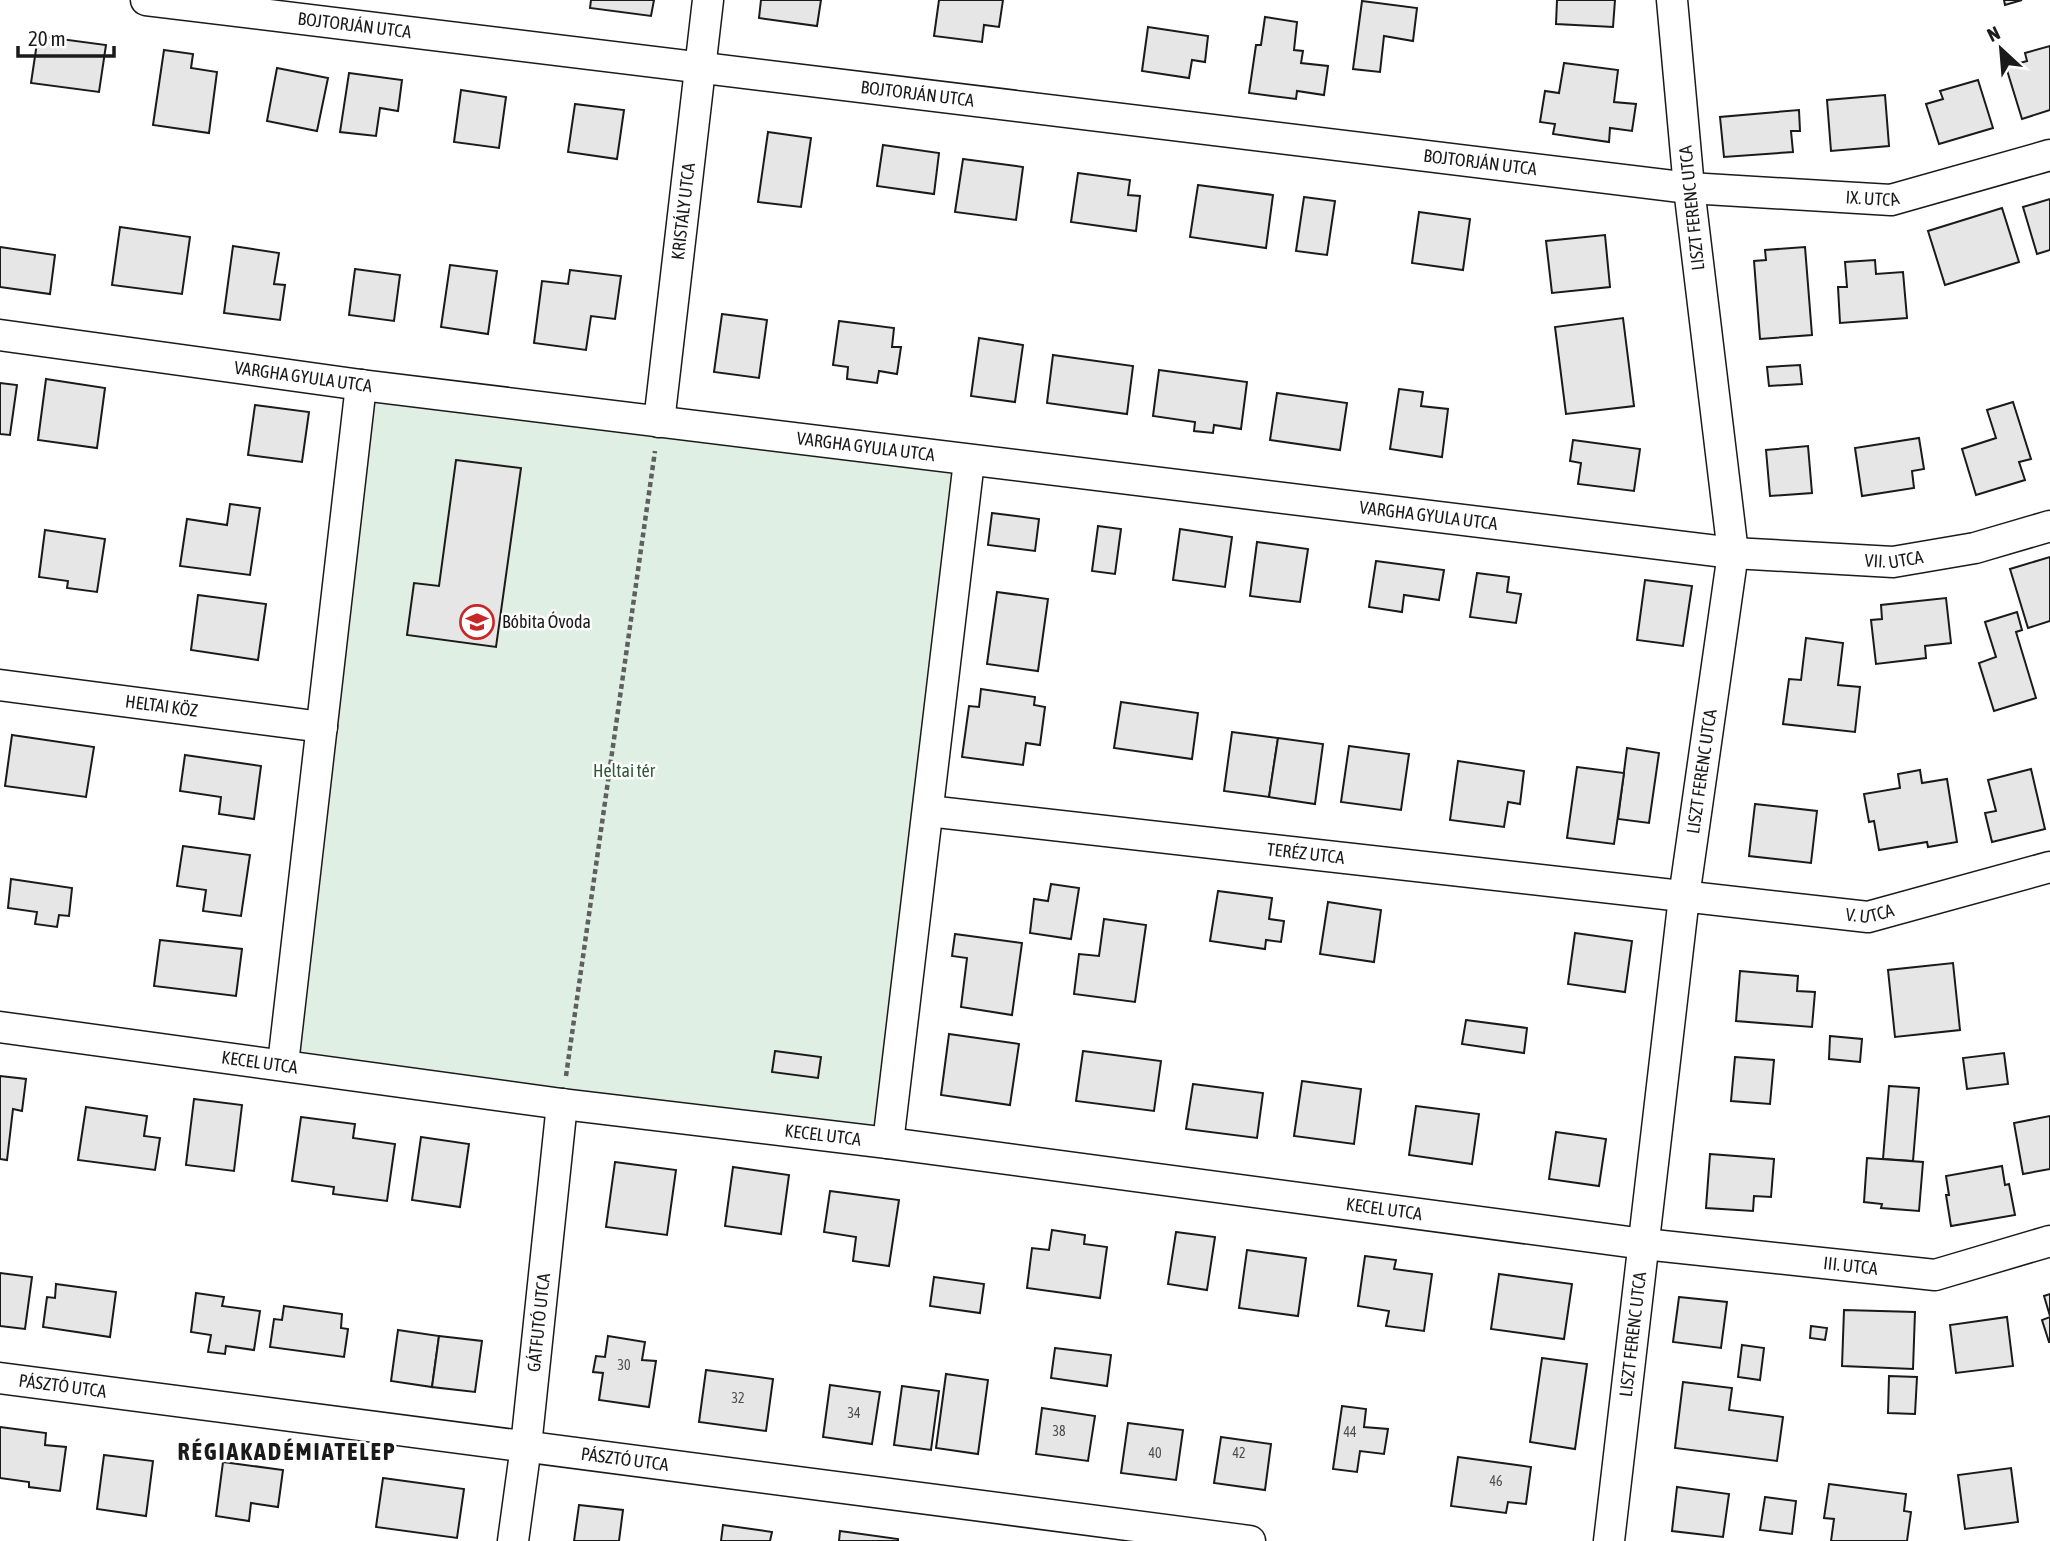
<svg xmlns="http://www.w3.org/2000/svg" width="2050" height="1541" viewBox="0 0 2050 1541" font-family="'Asap Condensed',sans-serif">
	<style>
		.green { fill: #e0efe3; stroke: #6a6a6a; stroke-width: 2 }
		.building { fill: #e6e6e6; stroke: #1a1a1a; stroke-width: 2 }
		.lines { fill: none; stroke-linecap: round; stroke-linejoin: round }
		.street-casing { stroke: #1a1a1a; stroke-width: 33 }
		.path { stroke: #5f5f5f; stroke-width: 4.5; stroke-dasharray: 5 3.5; stroke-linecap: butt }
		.street { stroke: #fff; stroke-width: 30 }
		.labels { text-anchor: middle; stroke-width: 5; stroke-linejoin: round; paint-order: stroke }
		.number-label { font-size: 14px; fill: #4d4d4d }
		.street-label { font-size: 18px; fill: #1a1a1a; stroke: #fff }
		.poi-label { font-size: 18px; fill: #1a1a1a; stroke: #fff; text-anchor: start }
		.park-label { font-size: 18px; fill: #2b5a34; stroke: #fff }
		.district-label { font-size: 24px; font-weight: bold; letter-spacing: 2px; fill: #1a1a1a; stroke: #fff }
	</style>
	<rect width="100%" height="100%" fill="#fff"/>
	<path class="green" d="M361,385L969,461L888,1143L283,1064Z"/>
	<g class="building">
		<path d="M591,0H654L651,16L590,8Z"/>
		<path d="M761,0H821L817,26L759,18Z"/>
		<path d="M939,0H1003L999,27L984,25L982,42L934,36Z"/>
		<path d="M1557,0H1615L1613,27L1556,24Z"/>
		<path d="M2004,0H2022L2005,5Z"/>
		<path d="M1362,1L1417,8L1413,41L1384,36L1380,72L1353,69Z"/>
		<path d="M1265,17L1297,22L1294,50L1303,51L1301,63L1328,66L1324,95L1297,91L1296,99L1249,93L1256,45H1261Z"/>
		<path d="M1148,27L1208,36L1205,62L1192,60L1189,78L1142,71Z"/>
		<path d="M38,36L106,45L99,92L31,83Z"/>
		<path d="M2050,46V110L2022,119L2006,67L2027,61L2025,53Z"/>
		<path d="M164,50L193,54L191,68L217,72L209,133L153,125Z"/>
		<path d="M1564,63L1618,70L1614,102L1636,104L1632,131L1610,128L1609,142L1553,134L1555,124L1540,122L1545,91L1559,93Z"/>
		<path d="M277,68L328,78L317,131L267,121Z"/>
		<path d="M349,73L402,80L398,111L380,108L376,136L340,132Z"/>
		<path d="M1978,80L1993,128L1939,144L1926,104L1943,99L1940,91Z"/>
		<path d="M461,90L506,97L499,148L454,142Z"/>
		<path d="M1885,95L1889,146L1831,151L1827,100Z"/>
		<path d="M575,104L624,110L617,159L568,152Z"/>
		<path d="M1799,110L1800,131H1791L1793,152L1724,157L1720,117Z"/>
		<path d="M768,132L811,138L801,207L758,202Z"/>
		<path d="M883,145L939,153L934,194L877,186Z"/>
		<path d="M963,159L1023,167L1016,220L955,212Z"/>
		<path d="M1078,173L1130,180L1128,195L1140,196L1136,231L1071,222Z"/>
		<path d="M1198,185L1273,195L1266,248L1190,237Z"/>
		<path d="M1304,197L1335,201L1327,255L1296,251Z"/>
		<path d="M2050,199V250L2037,254L2023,207Z"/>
		<path d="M2002,208L2019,262L1945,285L1928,231Z"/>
		<path d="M1419,212L1470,219L1463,270L1412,263Z"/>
		<path d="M120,227L190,237L182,294L112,285Z"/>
		<path d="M1605,235L1610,287L1552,293L1546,241Z"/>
		<path d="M233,246L279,253L274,284L285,285L280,320L224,313Z"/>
		<path d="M0,247L55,255L50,294L0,287Z"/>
		<path d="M1805,247L1812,335L1760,339L1754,261L1766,260L1765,250Z"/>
		<path d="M1875,260L1876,274L1903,272L1907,318L1840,323L1838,287H1847L1845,262Z"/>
		<path d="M450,265L497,271L488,334L441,327Z"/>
		<path d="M355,269L400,275L394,321L349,315Z"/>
		<path d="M570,270L621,276L615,319L591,316L586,350L534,343L542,281L568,284Z"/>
		<path d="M722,314L767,320L759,378L714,372Z"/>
		<path d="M1623,318L1634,406L1566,414L1555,327Z"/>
		<path d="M839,321L894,328L892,347H901L897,374L879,371L877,383L847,379L848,367L833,365Z"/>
		<path d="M979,338L1023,345L1015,402L971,396Z"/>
		<path d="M1053,355L1133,366L1127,414L1047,403Z"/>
		<path d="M1800,365L1802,384L1769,386L1767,367Z"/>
		<path d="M1159,370L1247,382L1241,429L1214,425L1213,433L1194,431L1195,422L1153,416Z"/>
		<path d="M46,379L105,388L97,448L38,440Z"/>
		<path d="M0,383L17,385L10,435L0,434Z"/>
		<path d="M1399,389L1423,392L1421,406L1448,409L1442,457L1390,449Z"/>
		<path d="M1277,393L1347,403L1340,450L1270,440Z"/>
		<path d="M2013,402L2031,459L2019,462L2025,480L1976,495L1962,449L1996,438L1987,410Z"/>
		<path d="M255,405L309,412L302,462L248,455Z"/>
		<path d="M1919,438L1924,469L1912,471L1914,488L1862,496L1855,448Z"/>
		<path d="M1573,440L1640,449L1634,491L1578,484L1581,463L1570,461Z"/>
		<path d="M1808,446L1812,493L1770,496L1766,450Z"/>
		<path d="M456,460L521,468L496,647L407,635L414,583L439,586Z"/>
		<path d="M230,504L260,508L250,575L180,566L187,519L227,525Z"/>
		<path d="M992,513L1039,519L1035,551L988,545Z"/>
		<path d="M1098,526L1121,529L1115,574L1092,571Z"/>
		<path d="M1180,529L1232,537L1225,587L1173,580Z"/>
		<path d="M45,530L105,539L97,592L67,588L68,581L39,577Z"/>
		<path d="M1257,542L1308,549L1300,602L1250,596Z"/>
		<path d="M2050,557V621L2028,628L2010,569Z"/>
		<path d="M1376,561L1444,570L1439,600L1404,595L1402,612L1369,607Z"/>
		<path d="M1477,573L1509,577L1507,592L1521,594L1516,623L1470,617Z"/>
		<path d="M1645,580L1692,586L1683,646L1637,640Z"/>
		<path d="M997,592L1048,599L1038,671L987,664Z"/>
		<path d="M198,595L266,604L258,660L191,650Z"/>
		<path d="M1946,598L1951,643L1925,646L1926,658L1876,664L1871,620L1882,619L1881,605Z"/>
		<path d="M2017,612L2022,630L2016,632L2036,698L1994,711L1979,663L1996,657L1985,622Z"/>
		<path d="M1806,638L1843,643L1838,685L1860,687L1855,732L1783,724L1789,679L1801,680Z"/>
		<path d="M981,689L1035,697L1034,705L1045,707L1040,745L1026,743L1023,765L962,757L969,706L979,707Z"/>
		<path d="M1121,702L1198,713L1192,759L1114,748Z"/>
		<path d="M1232,732L1278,738L1269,797L1224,791Z"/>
		<path d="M12,735L94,747L86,797L5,786Z"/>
		<path d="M1278,738L1323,744L1315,804L1269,797Z"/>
		<path d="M1349,746L1409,754L1401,810L1341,802Z"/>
		<path d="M1627,748L1659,753L1649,823L1618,819Z"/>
		<path d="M185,755L261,766L254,819L219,814L221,797L180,791Z"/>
		<path d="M1458,761L1524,771L1520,804L1508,802L1504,827L1450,820Z"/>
		<path d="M1577,767L1624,773L1614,844L1567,838Z"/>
		<path d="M2031,769L2045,829L1992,842L1985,813L1996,811L1988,780Z"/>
		<path d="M1920,770L1922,783L1947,779L1957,842L1928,847L1927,842L1879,850L1874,821L1869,822L1864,794L1900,788L1898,774Z"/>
		<path d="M1755,804L1817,811L1811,863L1749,856Z"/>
		<path d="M183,846L250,855L241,916L203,911L206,890L177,886Z"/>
		<path d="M11,879L72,888L69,916L59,915L57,927L35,924L37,912L8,908Z"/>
		<path d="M1051,884L1079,888L1071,939L1030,933L1034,899L1048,901Z"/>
		<path d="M1218,891L1272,898L1269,919L1284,921L1281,942L1266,940L1265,949L1210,941Z"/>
		<path d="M1328,902L1381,910L1374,962L1320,954Z"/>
		<path d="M1104,919L1146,925L1135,1002L1074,994L1079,954L1099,956Z"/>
		<path d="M1575,933L1632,941L1625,992L1568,984Z"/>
		<path d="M955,934L1022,943L1012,1015L961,1007L967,958L952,956Z"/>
		<path d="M160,940L242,949L236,996L154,986Z"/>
		<path d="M1953,963L1960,1030L1895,1037L1888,970Z"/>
		<path d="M1740,971L1798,976L1797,991L1815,992L1812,1027L1736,1021Z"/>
		<path d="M1466,1020L1527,1028L1524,1053L1462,1044Z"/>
		<path d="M949,1034L1019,1044L1010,1105L941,1095Z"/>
		<path d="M1830,1036L1862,1039L1860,1062L1829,1059Z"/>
		<path d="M775,1051L821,1057L818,1078L772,1072Z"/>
		<path d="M1083,1051L1161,1061L1154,1111L1076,1101Z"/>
		<path d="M2004,1053L2008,1084L1967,1089L1963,1058Z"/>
		<path d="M1735,1057L1774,1060L1770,1104L1731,1101Z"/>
		<path d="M0,1076L26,1079L22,1111L13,1109L7,1160L0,1159Z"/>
		<path d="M1302,1081L1361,1089L1354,1144L1294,1136Z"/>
		<path d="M1193,1084L1263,1093L1257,1138L1186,1129Z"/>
		<path d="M1889,1086L1919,1088L1913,1161L1883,1159Z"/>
		<path d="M194,1099L242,1105L234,1171L186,1165Z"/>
		<path d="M1416,1106L1479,1114L1472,1164L1409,1155Z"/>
		<path d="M86,1107L147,1116L144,1136L160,1138L155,1170L78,1160Z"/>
		<path d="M2050,1116V1169L2023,1174L2014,1123Z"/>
		<path d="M301,1117L355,1124L353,1138L395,1144L387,1201L333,1194L334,1187L292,1181Z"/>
		<path d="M1556,1132L1606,1139L1599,1186L1549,1179Z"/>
		<path d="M421,1137L469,1144L460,1207L412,1200Z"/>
		<path d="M1710,1154L1774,1159L1771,1197L1754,1196L1753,1211L1706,1208Z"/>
		<path d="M1867,1158L1923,1162L1919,1211L1881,1208L1882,1204L1864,1202Z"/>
		<path d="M615,1162L676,1170L667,1235L606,1227Z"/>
		<path d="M2002,1166L2005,1185L2009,1184L2015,1215L1951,1226L1946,1195H1949L1946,1176Z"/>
		<path d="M733,1167L789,1175L781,1234L725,1226Z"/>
		<path d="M830,1191L899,1200L889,1266L853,1261L856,1237L824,1232Z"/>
		<path d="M1052,1230L1085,1235L1084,1244L1107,1247L1100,1298L1027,1288L1032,1248L1049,1250Z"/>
		<path d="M1176,1232L1215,1237L1207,1290L1168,1284Z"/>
		<path d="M1247,1250L1306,1258L1298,1316L1239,1308Z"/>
		<path d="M1365,1256L1396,1260L1394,1269L1432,1274L1424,1331L1386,1326L1389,1311L1358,1306Z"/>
		<path d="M0,1273L32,1277L25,1329L0,1326Z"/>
		<path d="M1499,1274L1572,1284L1564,1339L1491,1329Z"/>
		<path d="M934,1277L984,1284L980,1313L930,1306Z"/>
		<path d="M56,1284L116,1292L110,1337L43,1327L47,1297L55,1298Z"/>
		<path d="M196,1293L224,1297L222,1306L260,1311L254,1350L226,1346L225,1354L208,1352L211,1335L191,1332Z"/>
		<path d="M2050,1294V1316L2044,1296Z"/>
		<path d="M1679,1297L1727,1302L1721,1348L1673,1342Z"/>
		<path d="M284,1306L342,1314L341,1328L348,1329L344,1357L270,1347L274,1319L282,1320Z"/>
		<path d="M1844,1310L1915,1312L1913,1369L1842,1366Z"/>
		<path d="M2007,1317L2013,1366L1956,1373L1950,1325Z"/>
		<path d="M2050,1317V1342H2049L2042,1320Z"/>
		<path d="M1811,1326L1827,1328L1825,1340L1810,1338Z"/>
		<path d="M398,1330L439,1336L432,1387L391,1381Z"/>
		<path d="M439,1336L482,1341L475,1392L432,1387Z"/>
		<path d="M608,1336L645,1342L642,1360L656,1361L649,1407L599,1400L603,1373L593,1372L596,1356L605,1357Z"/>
		<path d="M1742,1345L1764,1348L1760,1380L1738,1377Z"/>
		<path d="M1055,1348L1111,1355L1107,1386L1051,1378Z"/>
		<path d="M1542,1358L1587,1364L1575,1449L1530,1442Z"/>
		<path d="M706,1370L773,1379L766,1431L699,1422Z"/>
		<path d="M946,1374L988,1380L978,1454L936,1448Z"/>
		<path d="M1889,1376L1917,1377L1915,1414L1888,1413Z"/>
		<path d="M1683,1382L1732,1388L1729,1410L1783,1417L1777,1461L1675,1448Z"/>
		<path d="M830,1385L880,1392L872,1444L823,1437Z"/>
		<path d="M902,1386L939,1391L931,1450L894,1445Z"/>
		<path d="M1342,1406L1366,1409L1364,1427L1388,1429L1384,1454L1360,1451L1357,1472L1333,1469Z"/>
		<path d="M1042,1408L1095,1416L1088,1461L1036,1454Z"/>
		<path d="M1128,1423L1183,1430L1176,1480L1121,1473Z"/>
		<path d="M0,1427L46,1433L45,1445L66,1447L60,1491L29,1487V1482L0,1478Z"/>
		<path d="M1221,1437L1271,1444L1265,1490L1214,1483Z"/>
		<path d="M104,1455L153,1461L146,1516L97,1509Z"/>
		<path d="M1458,1457L1531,1467L1526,1504L1508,1502L1506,1513L1451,1506Z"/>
		<path d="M223,1462L283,1470L278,1507L251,1503L249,1521L216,1516Z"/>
		<path d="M2011,1468L2018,1522L1965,1529L1958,1475Z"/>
		<path d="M383,1478L464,1489L457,1538L376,1527Z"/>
		<path d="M1829,1484L1906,1494L1904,1511L1911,1512L1907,1541H1831L1834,1519L1824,1518Z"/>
		<path d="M1677,1487L1729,1494L1723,1537L1672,1531Z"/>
		<path d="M1765,1497L1796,1501L1792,1534L1760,1530Z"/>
		<path d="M579,1505L623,1510L619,1541H574Z"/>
		<path d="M723,1525L772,1532L770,1541H721Z"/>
		<path d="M840,1531L898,1539V1541H839Z"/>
	</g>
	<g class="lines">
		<g class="street-casing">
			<g id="street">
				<path id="s1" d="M146,0L1689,188L1891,200L2050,155"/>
				<path id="s2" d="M0,335L361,385L1733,553L1893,562L1975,548L2050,526"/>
				<path id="s3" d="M659,422L708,0"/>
				<path id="s4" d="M0,685L322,727"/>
				<path id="s5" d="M928,811L1868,917L2050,867"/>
				<path id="s6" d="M0,1027L562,1104L888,1143L1644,1244L1935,1275L2050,1241"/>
				<path d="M283,1064L361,385"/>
				<path d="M888,1143L969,461"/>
				<path id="s7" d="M0,1378L1250,1541"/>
				<path id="s8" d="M513,1541L526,1446L562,1104"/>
				<path id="s9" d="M1609,1541L1684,897L1733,553L1689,188L1672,0"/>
			</g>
		</g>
		<path class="path" d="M566,1076L655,451"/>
		<use href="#street" class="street"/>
	</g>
	<defs>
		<g id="school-ring" transform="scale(1.75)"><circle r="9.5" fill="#fff" stroke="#c62828" stroke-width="1.5"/><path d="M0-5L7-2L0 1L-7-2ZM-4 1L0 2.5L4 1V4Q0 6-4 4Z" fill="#c62828"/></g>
	</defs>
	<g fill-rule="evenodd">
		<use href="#school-ring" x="477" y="622"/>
	</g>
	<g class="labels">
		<g class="number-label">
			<text x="624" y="1370">30</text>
			<text x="738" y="1403">32</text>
			<text x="854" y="1418">34</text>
			<text x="1059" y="1436">38</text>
			<text x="1350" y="1437">44</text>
			<text x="1155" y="1458">40</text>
			<text x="1239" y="1458">42</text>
			<text x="1496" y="1486">46</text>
		</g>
		<g class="street-label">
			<text dy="6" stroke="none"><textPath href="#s1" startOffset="210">BOJTORJÁN UTCA</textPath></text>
			<text dy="6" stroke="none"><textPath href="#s1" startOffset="777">BOJTORJÁN UTCA</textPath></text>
			<text dy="6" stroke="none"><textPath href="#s1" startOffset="1344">BOJTORJÁN UTCA</textPath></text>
			<text dy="6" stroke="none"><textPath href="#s1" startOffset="1738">IX. UTCA</textPath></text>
			<text transform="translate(1692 208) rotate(-96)" y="6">LISZT FERENC UTCA</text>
			<text dy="6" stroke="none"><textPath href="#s3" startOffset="212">KRISTÁLY UTCA</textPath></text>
			<text dy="6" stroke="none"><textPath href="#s2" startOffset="306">VARGHA GYULA UTCA</textPath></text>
			<text dy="6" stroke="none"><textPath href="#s2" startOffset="873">VARGHA GYULA UTCA</textPath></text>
			<text dy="6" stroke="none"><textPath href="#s2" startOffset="1440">VARGHA GYULA UTCA</textPath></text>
			<text dy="6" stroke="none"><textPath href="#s2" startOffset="1908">VII. UTCA</textPath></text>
			<text dy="6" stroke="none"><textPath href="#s4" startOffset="163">HELTAI KÖZ</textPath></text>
			<text dy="6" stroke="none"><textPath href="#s9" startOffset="775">LISZT FERENC UTCA</textPath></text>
			<text dy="6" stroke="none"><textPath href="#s5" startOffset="380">TERÉZ UTCA</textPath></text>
			<text dy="6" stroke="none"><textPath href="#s5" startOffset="948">V. UTCA</textPath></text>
			<text dy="6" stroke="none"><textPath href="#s6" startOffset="262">KECEL UTCA</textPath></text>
			<text dy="6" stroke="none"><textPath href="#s6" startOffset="830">KECEL UTCA</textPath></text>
			<text dy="6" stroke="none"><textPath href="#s6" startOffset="1396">KECEL UTCA</textPath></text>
			<text dy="6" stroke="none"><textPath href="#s6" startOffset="1866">III. UTCA</textPath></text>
			<text dy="6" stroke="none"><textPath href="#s8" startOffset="220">GÁTFUTÓ UTCA</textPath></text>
			<text dy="6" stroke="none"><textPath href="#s9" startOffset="208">LISZT FERENC UTCA</textPath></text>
			<text dy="6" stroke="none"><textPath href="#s7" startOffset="63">PÁSZTÓ UTCA</textPath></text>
			<text dy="6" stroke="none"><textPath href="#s7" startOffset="630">PÁSZTÓ UTCA</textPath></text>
		</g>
		<g class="poi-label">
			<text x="502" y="628">Bóbita Óvoda</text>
		</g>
		<g class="park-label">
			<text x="624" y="777">Heltai tér</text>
		</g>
		<g class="district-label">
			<text x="287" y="1460">RÉGIAKADÉMIATELEP</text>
		</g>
	</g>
	<g transform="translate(2001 49) rotate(334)" stroke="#ffffff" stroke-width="5" paint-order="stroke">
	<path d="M0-5L12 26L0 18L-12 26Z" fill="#1a1a1a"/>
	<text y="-10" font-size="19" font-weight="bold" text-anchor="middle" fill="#1a1a1a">N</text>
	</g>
	<path d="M18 46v10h96v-10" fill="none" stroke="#1a1a1a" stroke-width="3.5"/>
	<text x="28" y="46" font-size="21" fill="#1a1a1a" stroke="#ffffff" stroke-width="5" paint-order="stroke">20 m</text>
</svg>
